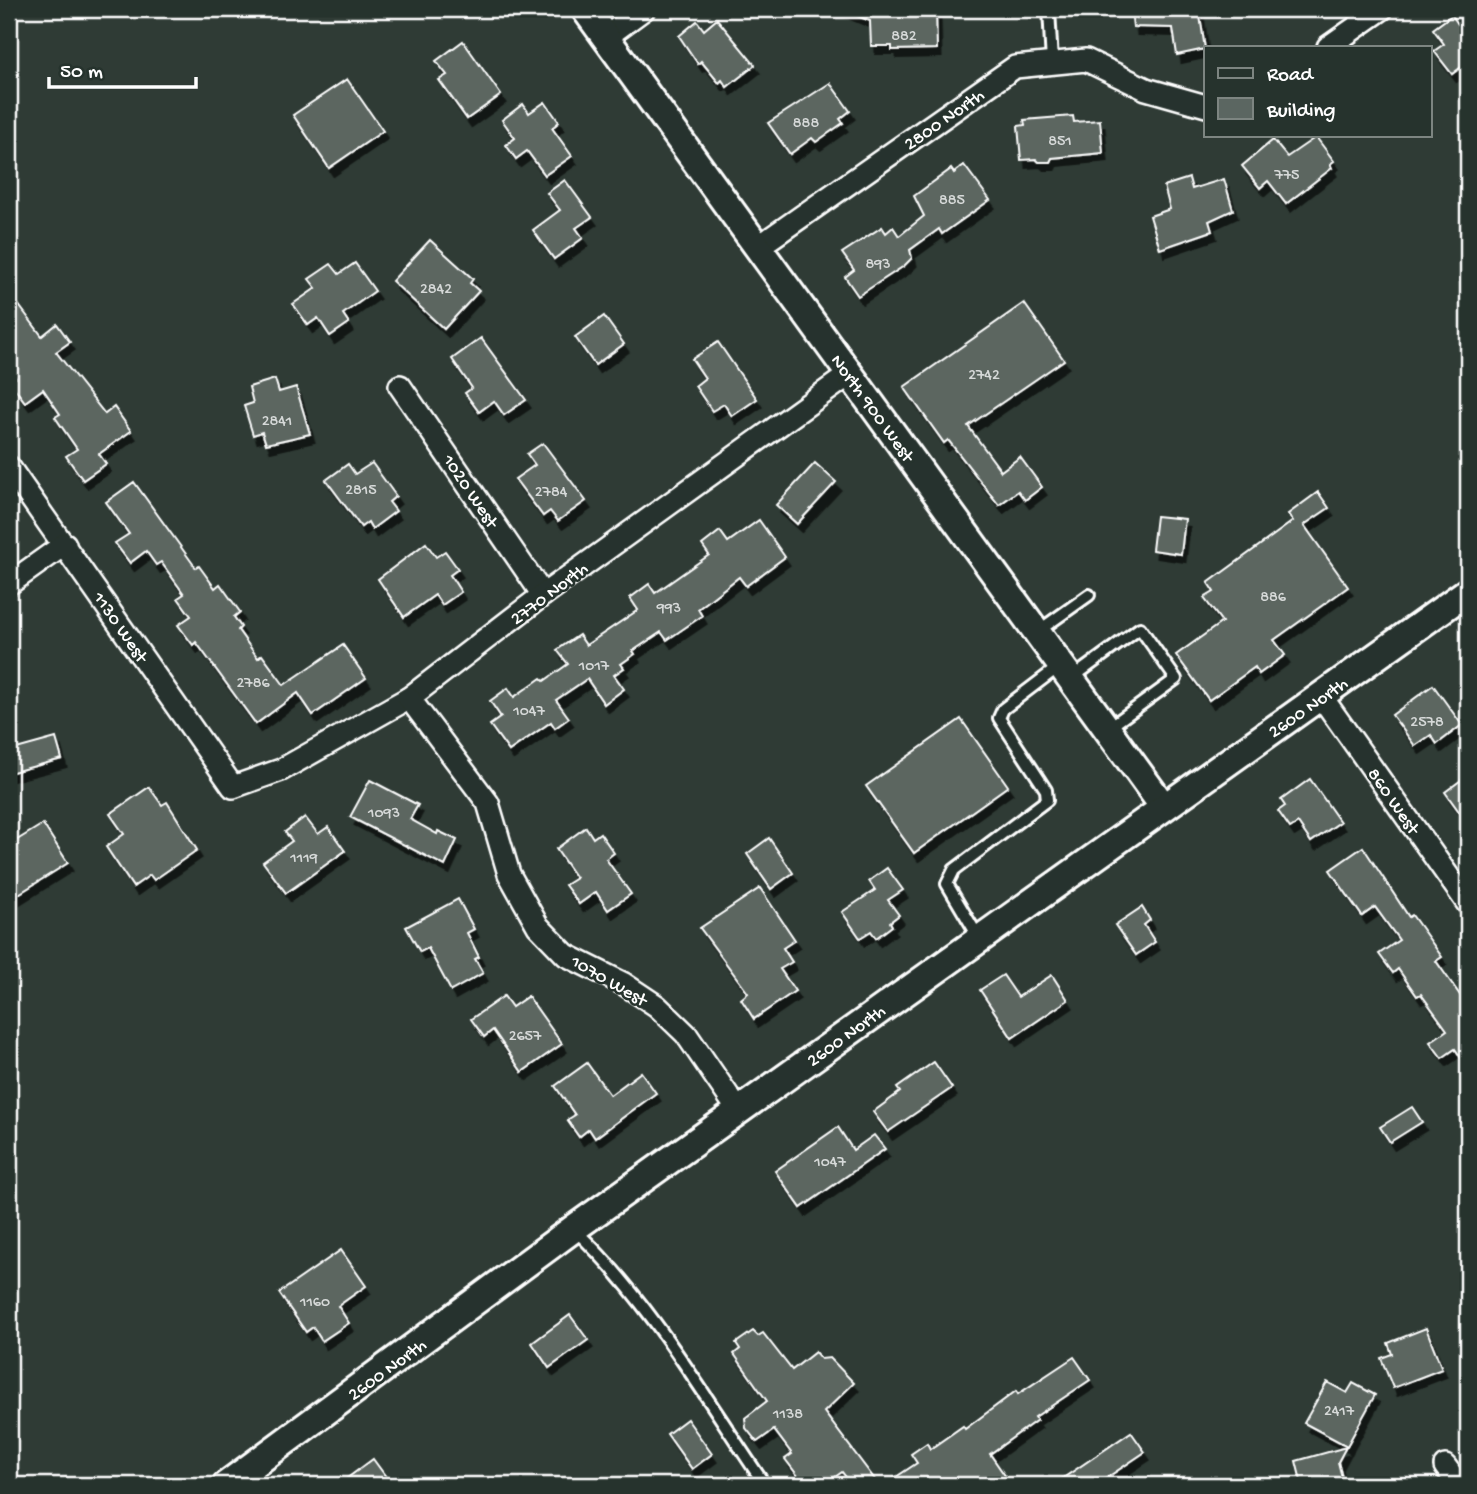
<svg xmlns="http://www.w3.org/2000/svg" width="1477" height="1494" viewBox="0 0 1477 1494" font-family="'Gochi Hand',sans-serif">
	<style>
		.building { fill: #5b6661; stroke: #fff; stroke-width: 2; filter: url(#shadow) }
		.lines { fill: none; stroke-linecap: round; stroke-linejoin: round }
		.service-casing { stroke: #fff; stroke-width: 16 }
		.minor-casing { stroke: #fff; stroke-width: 26 }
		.tertiary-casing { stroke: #fff; stroke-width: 32 }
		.service { stroke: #26332d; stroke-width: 10 }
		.minor { stroke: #26332d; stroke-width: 21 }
		.tertiary { stroke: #26332d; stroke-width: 26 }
		.labels { text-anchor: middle; stroke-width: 5; stroke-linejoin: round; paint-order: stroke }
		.number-label { font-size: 16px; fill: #d6d9d8 }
		.street-label { font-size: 19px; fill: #fff; stroke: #26332d }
	</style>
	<defs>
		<filter id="shadow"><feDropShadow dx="4.5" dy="8" stdDeviation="0" flood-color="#0009"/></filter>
	</defs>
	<rect width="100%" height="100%" fill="#2f3b35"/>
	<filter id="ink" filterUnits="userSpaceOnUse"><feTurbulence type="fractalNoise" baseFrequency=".0143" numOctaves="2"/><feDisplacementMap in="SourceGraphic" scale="14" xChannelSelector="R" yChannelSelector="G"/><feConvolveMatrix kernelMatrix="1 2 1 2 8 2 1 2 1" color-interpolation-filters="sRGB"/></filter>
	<g filter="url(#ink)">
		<g class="building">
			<path d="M841,9H936L937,49L892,50V46H871L870,21Z"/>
			<path d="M1131,9H1199L1205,49L1177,55L1173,28L1133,27Z"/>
			<path d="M1452,15L1458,24L1468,17V62L1452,74L1434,51L1444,44L1433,29Z"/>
			<path d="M717,19L755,65L727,87L722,80L719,83L701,61L698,64L679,36L697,21L704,30Z"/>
			<path d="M463,41L501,95L467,119L439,80L447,75L436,61Z"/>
			<path d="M347,79L383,131L329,168L293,115Z"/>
			<path d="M830,83L850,111L840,119L843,123L816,142L812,138L790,154L768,123Z"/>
			<path d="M545,102L559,122L552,128L572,156L545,175L527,151L516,159L506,145L515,138L502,120L523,104L529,113Z"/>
			<path d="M1073,116L1074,122L1100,120L1103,153L1052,158L1050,162H1039L1036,159L1021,160L1018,126L1025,125L1024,120Z"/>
			<path d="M1316,137L1334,161L1330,164L1332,168L1286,204L1268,181L1260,188L1242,166L1273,140L1287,157Z"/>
			<path d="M964,165L990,200L942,234L939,229L910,250L912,258L904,266L858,296L845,277L854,270L842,253L882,227L886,233L893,227L899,236L924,216L914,196L951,169L954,173Z"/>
			<path d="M1189,178L1192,189L1224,179L1233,210L1209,221L1212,231L1160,249L1150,216L1170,209L1164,186Z"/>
			<path d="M565,180L592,217L576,228L583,238L554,259L533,230L560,210L547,193Z"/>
			<path d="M430,240L473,279L470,283L479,291L444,329L392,281Z"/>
			<path d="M355,263L375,291L343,314L349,323L330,336L318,318L308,325L293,304L316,288L309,279L331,264L339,274Z"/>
			<path d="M9,292L42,336L57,324L70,342L56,352L105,414L114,407L131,431L99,454L106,464L83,480L66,456L77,449L55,417L60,414L43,389L25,402L10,382L16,378L9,368Z"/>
			<path d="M1024,303L1064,360L968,426L1001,471L1020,457L1042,487L1025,500L1018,491L999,505L948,440L944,443L904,387Z"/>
			<path d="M604,316L624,344L595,365L575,337Z"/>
			<path d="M481,338L526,400L504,415L494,401L479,412L465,393L472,388L452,359Z"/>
			<path d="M718,342L757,399L732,416L724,404L712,411L695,386L705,378L692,359Z"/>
			<path d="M275,379L279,392L296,387L310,434L266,444L262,432L253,435L244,406L253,403L249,387Z"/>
			<path d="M543,443L586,501L558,521L550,511L543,516L515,479L535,465L527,454Z"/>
			<path d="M372,463L396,496L389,502L396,511L372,529L368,522L361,527L326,480L348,464L355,474Z"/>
			<path d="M815,463L836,482L797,524L776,505Z"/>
			<path d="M134,482L196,568L199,566L215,588L220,584L240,612L234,617L241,627L238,630L258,658L262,655L284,685L343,645L366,678L313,715L298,693L256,724L196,642L193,645L178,625L191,616L178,598L184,594L161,562L156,565L146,551L130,563L115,543L129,534L106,502Z"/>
			<path d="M1318,492L1329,508L1304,525L1348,587L1274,640L1285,655L1259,674L1255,667L1209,700L1176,655L1222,622L1204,598L1214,592L1208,583L1293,521L1288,514Z"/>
			<path d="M1156,516L1185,519L1181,554L1152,550Z"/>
			<path d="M759,520L785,557L746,586L739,577L698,609L702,616L667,640L661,632L633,651L635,654L621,664L624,668L614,675L624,689L604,704L587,679L556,700L569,718L555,728L551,722L509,751L490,725L501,717L490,701L508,688L514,697L541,678L544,681L568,664L557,650L579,635L586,645L638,610L630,598L649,584L655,593L709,555L702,545L720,531L728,542Z"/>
			<path d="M426,543L436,557L445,551L458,569L450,575L461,592L442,605L435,595L404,617L378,579Z"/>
			<path d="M1433,685L1462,725L1437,744L1431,735L1415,746L1392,715Z"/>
			<path d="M961,719L1008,786L914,853L866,786Z"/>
			<path d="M56,738L62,759L9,773V751Z"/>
			<path d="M1468,775V824L1445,792Z"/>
			<path d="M1310,779L1340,822L1311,842L1298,823L1290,828L1278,811L1285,806L1281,800Z"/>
			<path d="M370,780L418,805L410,819L437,834L438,831L457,840L445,866L350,817Z"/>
			<path d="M149,787L162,805L167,802L197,850L154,880L150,875L133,887L106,847L124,834L110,814Z"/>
			<path d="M305,817L318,834L328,827L345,851L286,893L263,862L292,841L285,832Z"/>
			<path d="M43,824L68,863L9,900V845Z"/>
			<path d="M586,827L593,838L600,833L614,853L606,859L631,894L608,910L596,892L579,904L565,885L576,878L556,849Z"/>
			<path d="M769,838L793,873L771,889L747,854Z"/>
			<path d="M1363,847L1409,917L1412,915L1442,957L1436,961L1460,995L1468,989V1068L1455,1049L1442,1058L1430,1042L1447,1030L1421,994L1417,996L1398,969L1393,973L1379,954L1399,940L1375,907L1362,916L1330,870Z"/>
			<path d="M887,868L903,890L888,900L899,915L890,922L892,926L876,938L871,931L860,938L842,912L875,890L869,881Z"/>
			<path d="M760,888L795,940L783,948L792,962L780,969L795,991L754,1019L741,999L748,993L700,928Z"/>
			<path d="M458,899L474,929L467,933L479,957L475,959L483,973L451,991L428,948L420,952L406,927Z"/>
			<path d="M1142,907L1150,920L1144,925L1155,942L1136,955L1115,925Z"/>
			<path d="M1003,975L1018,997L1052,975L1068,1000L1012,1038L980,990Z"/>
			<path d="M504,996L512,1007L528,996L562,1044L522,1072L493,1030L484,1037L471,1019Z"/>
			<path d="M934,1062L952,1088L888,1132L873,1112L900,1092L897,1088Z"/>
			<path d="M587,1063L610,1095L641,1072L656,1093L595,1138L589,1129L579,1137L567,1120L575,1115L555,1086Z"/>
			<path d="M1412,1107L1422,1122L1390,1142L1380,1127Z"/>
			<path d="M838,1127L853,1150L874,1135L885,1149L801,1208L775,1171Z"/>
			<path d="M341,1250L366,1286L338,1306L349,1323L322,1341L313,1327L306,1332L279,1293Z"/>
			<path d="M570,1315L588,1340L549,1368L532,1343Z"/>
			<path d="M1426,1328L1442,1369L1393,1388L1381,1358L1392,1354L1388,1343Z"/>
			<path d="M753,1331L758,1336L763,1333L792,1370L815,1352L821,1359L830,1358L854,1383L824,1412L879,1485H852L842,1472L825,1484L820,1478L805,1485L785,1459L792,1454L774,1430L757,1442L746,1428L745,1418L767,1401L734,1354L740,1349L736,1343Z"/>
			<path d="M1074,1357L1090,1380L1035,1417L1037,1420L990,1454L1006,1477L994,1485H884L917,1463L911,1454L927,1443L930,1449L963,1426L965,1429L1016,1391L1018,1394Z"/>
			<path d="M1327,1382L1347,1393L1353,1383L1375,1395L1347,1446L1304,1423Z"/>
			<path d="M687,1419L712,1454L692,1469L667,1434Z"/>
			<path d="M1131,1432L1145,1452L1096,1485H1053Z"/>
			<path d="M1346,1447L1338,1462L1344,1485H1302L1296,1461Z"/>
			<path d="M373,1459L392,1485H338Z"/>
		</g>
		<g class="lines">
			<g class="service-casing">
				<g id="service">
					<path d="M1049,9L1052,63"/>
					<path d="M1037,632L1089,595"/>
					<path d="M1072,678L1140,628L1176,679L1107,729"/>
					<path d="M979,938L947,884L954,870L1047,800L1046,790L999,718L1003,709L1061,665"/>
					<path d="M575,1230C652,1303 705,1398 765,1485"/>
				</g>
			</g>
			<g class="minor-casing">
				<g id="minor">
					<path d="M606,37L644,9"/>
					<path d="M1328,47L1382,9"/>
					<path d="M758,247L1015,67L1086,60L1146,89L1206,106"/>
					<path d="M400,386L543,595"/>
					<path d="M9,467L233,787L281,770L409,698L543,595L850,374"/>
					<path d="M9,584L65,544"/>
					<path d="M1321,696L1468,904"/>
					<path d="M409,698L488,803L509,874L538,926L566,955L624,984L657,1006L686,1034L738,1110"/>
					<path d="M1445,1466L1459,1485"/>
				</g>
			</g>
			<g class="tertiary-casing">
				<g id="tertiary">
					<path d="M585,9L1163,806"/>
					<path d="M226,1485L573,1229L1468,591"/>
				</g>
			</g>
			<use href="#service" class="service"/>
			<use href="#minor" class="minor"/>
			<use href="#tertiary" class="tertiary"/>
		</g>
	</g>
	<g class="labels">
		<g class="number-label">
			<text x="904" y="40">882</text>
			<text x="806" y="127">888</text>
			<text x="1060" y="145">851</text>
			<text x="1287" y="179">775</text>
			<text x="952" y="204">885</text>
			<text x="878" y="268">893</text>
			<text x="436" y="293">2842</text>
			<text x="984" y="379">2742</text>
			<text x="277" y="425">2841</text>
			<text x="361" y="494">2815</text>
			<text x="551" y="496">2784</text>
			<text x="1273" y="601">886</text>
			<text x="669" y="612">993</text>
			<text x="594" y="670">1017</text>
			<text x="253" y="687">2786</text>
			<text x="529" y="715">1047</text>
			<text x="1427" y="726">2578</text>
			<text x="384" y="817">1093</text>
			<text x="304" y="862">1119</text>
			<text x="525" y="1040">2657</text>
			<text x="830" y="1166">1047</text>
			<text x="315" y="1306">1160</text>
			<text x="1339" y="1415">2417</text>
			<text x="788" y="1418">1138</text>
		</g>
		<g class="street-label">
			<text transform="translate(943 118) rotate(-35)" y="7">2800 North</text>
			<text transform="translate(874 407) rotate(54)" y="7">North 900 West</text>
			<text transform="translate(472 490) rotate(56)" y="7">1020 West</text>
			<text transform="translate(548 592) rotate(-37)" y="7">2770 North</text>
			<text transform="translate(122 626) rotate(55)" y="7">1130 West</text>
			<text transform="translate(1307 706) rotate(-35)" y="7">2600 North</text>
			<text transform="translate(1395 800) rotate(55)" y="7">860 West</text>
			<text transform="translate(610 979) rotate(30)" y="7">1070 West</text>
			<text transform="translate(845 1034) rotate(-36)" y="7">2600 North</text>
			<text transform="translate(386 1368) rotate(-36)" y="7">2600 North</text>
		</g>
	</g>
	<rect width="1477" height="1494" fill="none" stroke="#26332d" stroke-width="35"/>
	<rect x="18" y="18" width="1442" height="1459" fill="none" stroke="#fff" stroke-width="2.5" filter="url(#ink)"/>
	<rect x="1204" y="46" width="228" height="91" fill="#26332d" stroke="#7d8581" stroke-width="2"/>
	<rect x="1218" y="68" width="35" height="10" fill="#26332d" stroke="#7d8581" stroke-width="2"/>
	<text x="1267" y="80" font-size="21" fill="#ffffff">Road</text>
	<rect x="1218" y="98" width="35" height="21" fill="#5b6661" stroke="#7d8581" stroke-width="2"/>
	<text x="1267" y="116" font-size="21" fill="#ffffff">Building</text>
	<path d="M49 77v10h147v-10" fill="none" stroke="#ffffff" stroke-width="3.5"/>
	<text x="60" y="77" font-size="21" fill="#ffffff" stroke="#26332d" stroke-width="5" paint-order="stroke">50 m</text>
</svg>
